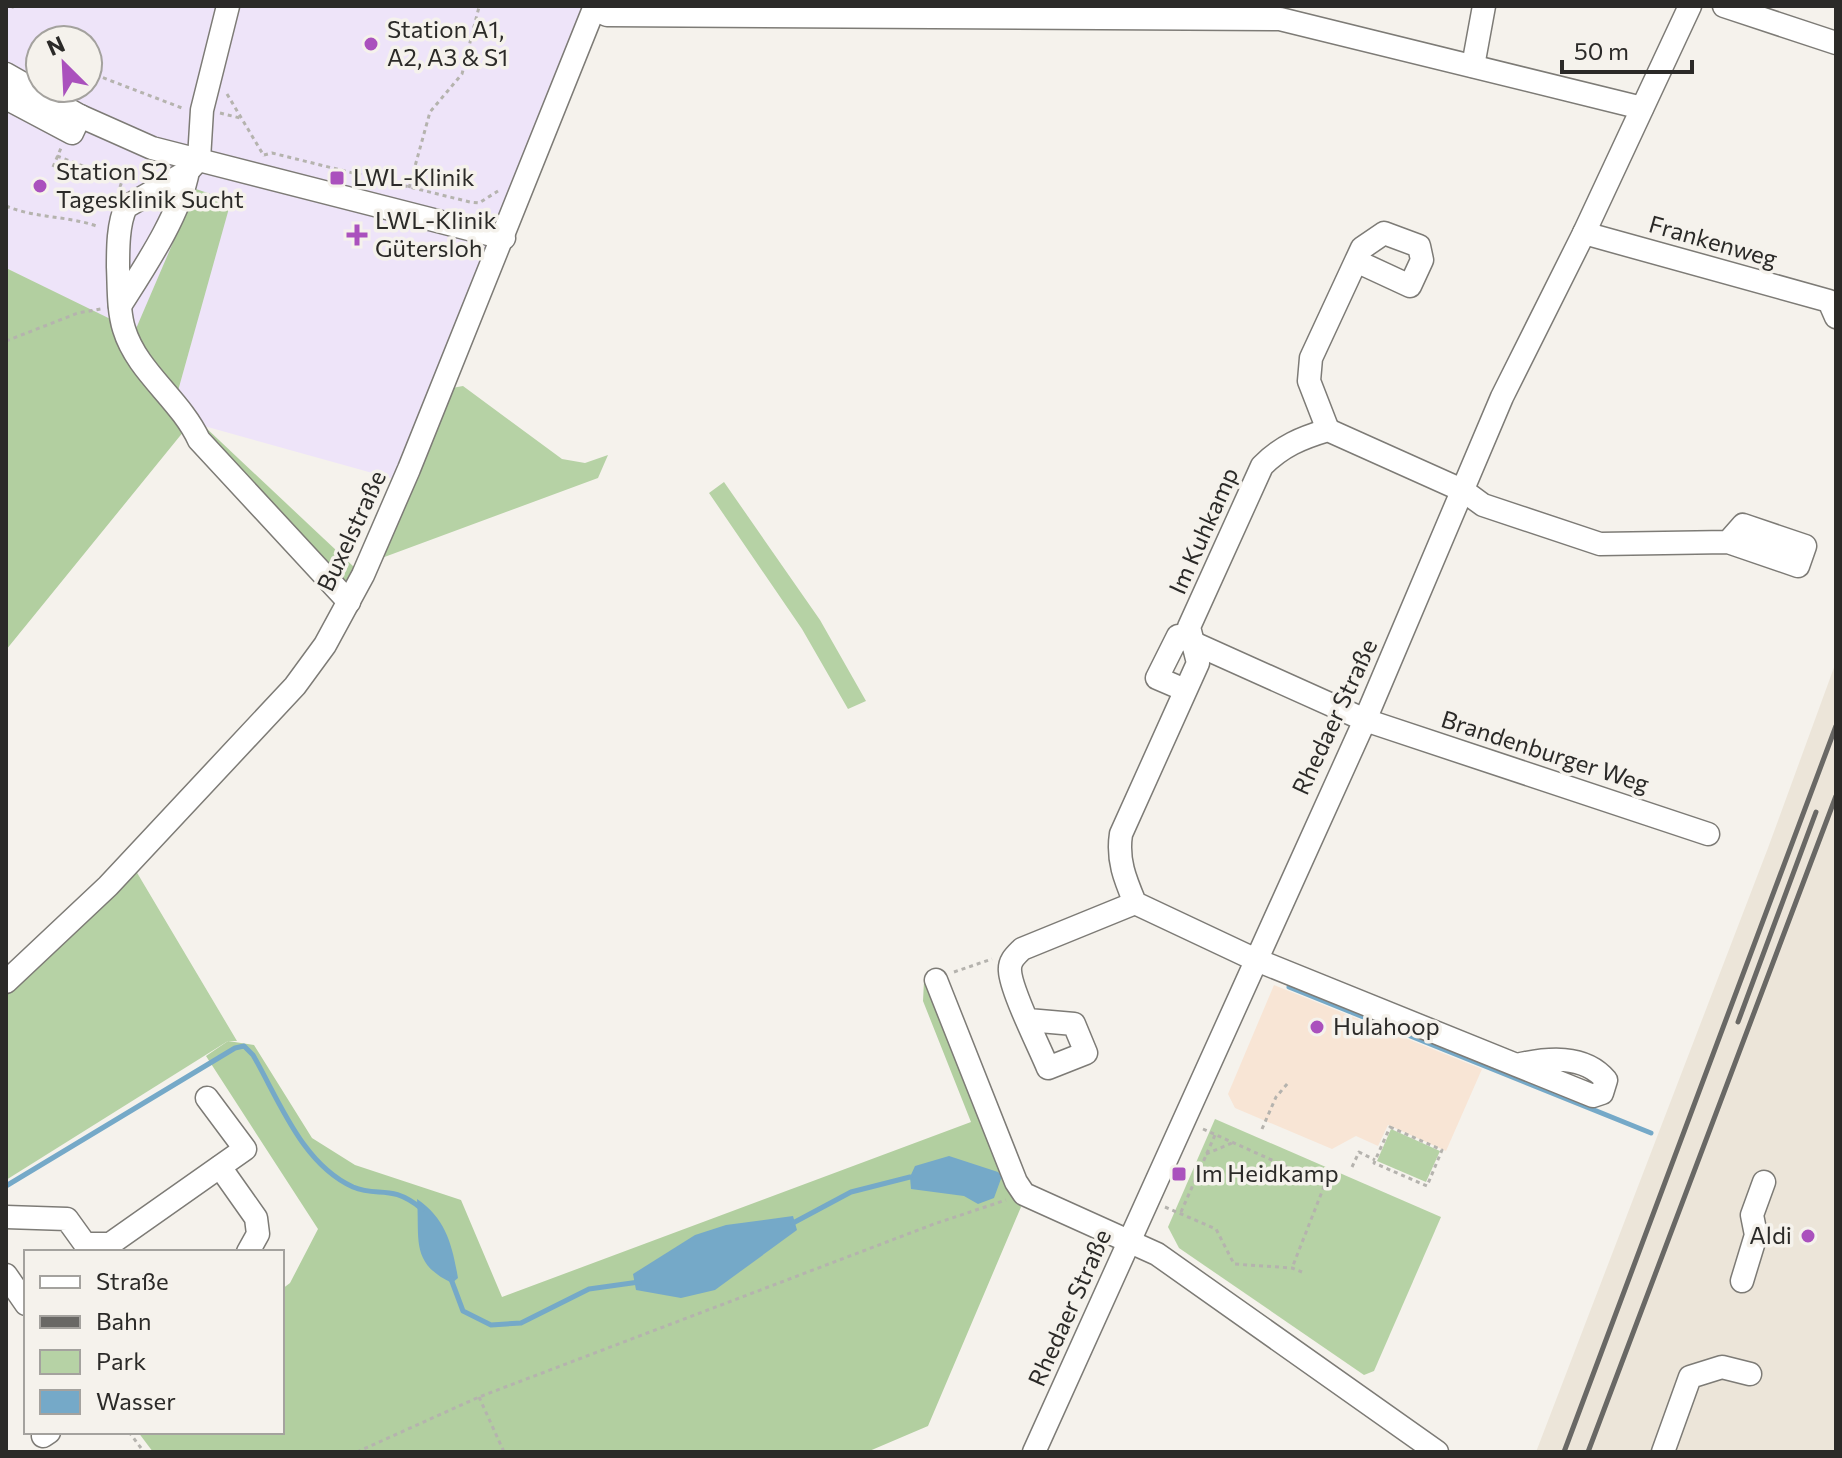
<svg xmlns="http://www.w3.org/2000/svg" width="1842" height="1458" viewBox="0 0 1842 1458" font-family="Commissioner,sans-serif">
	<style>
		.built { fill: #ece5d9 }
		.education { fill: #f8e5d5 }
		.medical { fill: #eee4f9; fill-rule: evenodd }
		.green { fill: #b6d2a5 }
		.forest { fill: #b2cfa0 }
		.water { fill: #75a9c8 }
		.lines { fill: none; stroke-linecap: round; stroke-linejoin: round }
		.stream { stroke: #75a9c8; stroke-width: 5 }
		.minor-casing { stroke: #7d7b76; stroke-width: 25 }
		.path { stroke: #b5b3ae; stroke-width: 3; stroke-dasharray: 4 4; stroke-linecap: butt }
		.minor { stroke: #fff; stroke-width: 22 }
		.rail { stroke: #696865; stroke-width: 5 }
		.poi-dot { fill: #aa51bd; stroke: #f5f2ec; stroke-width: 3 }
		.labels { text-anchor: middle; stroke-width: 7; stroke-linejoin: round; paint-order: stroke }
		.poi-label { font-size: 24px; fill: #2b2a28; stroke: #f5f2ec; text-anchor: start }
		.street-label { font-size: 24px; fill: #2b2a28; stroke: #f5f2ec }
	</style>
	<rect width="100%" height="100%" fill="#f5f2ec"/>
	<path class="built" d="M1836,662V1452H1536L1768,848Z"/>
	<path class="education" d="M1274,985L1482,1069L1446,1151L1388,1125L1378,1146L1356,1136L1332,1149L1235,1108L1228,1094Z"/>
	<path class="medical" d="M6,6H584L394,479L204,426L176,398L230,201L196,190L135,332L6,268ZM40,40H88V88H40Z"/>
	<g class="green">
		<path d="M463,386L562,459L585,463L608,455L598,478L379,559L452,388Z"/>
		<path d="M724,482L820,620L866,701L848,709L802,629L709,493Z"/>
		<path d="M136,871L237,1041H228L6,1180V994Z"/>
		<path d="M1215,1119L1441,1217L1374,1371L1364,1375L1179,1248L1168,1227Z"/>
		<path d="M1391,1129L1440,1151L1426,1182L1377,1161Z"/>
	</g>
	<g class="forest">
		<path d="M196,189L231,201L176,398L184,431L6,650V268L135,331Z"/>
		<path d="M204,426L355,568L348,580L340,581L200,435Z"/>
		<path d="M924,981L935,997L1021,1207L928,1426L867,1452H153L138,1432H282V1289L290,1283L318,1229L206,1056L228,1041L254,1045L312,1138L355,1165L461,1200L502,1297L971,1122L923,1001Z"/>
	</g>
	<g class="water">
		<path d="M949,1156L998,1172L1002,1176L994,1198L978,1204L964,1196L911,1189L910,1177L915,1166Z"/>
		<path d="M417,1199C446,1219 452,1244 458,1278L452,1283C410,1263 420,1240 417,1199Z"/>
		<path d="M793,1216L797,1230L715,1290L681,1298L636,1290L633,1274L695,1235L726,1225Z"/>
	</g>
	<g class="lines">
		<g class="stream">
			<path d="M1289,987L1651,1133"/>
			<path d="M6,1186L235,1048L244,1046L253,1055C279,1100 302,1164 353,1187C379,1198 390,1183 422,1209"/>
			<path d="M793,1223L851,1192L910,1177"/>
			<path d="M451,1279L463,1311L491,1325L521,1323L589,1289L639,1282"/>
		</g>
		<g class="minor-casing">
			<g id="minor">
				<path d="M228,6L202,110L199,159L188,171L126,207C118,223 118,249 118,267C119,287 118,310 124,329C137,372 180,399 199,440L349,602"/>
				<path d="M1724,6L1836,43"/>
				<path d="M594,9L607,15L1280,19L1642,108"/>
				<path d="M1473,66L1484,6"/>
				<path d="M6,74L80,116L152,148L504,238"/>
				<path d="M6,98L72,133L80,116"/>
				<path d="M1584,233L1829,301L1836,317"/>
				<path d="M120,306C144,268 180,215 188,171"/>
				<path d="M1328,430L1309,381L1311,358L1356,261L1362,248L1384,233L1419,246L1422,260L1410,286L1356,261"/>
				<path d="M1185,690L1157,678L1178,636L1365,720L1708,834"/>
				<path d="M936,980L1016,1182L1024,1194L1157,1254L1437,1452"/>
				<path d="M6,982L108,886L295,686L325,645L363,575L409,469L595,6"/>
				<path d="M1028,1020L1074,1024L1086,1053L1048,1068C1039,1046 1011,991 1010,971C1009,961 1015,956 1022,949L1135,903"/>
				<path d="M1517,1065C1547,1058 1584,1054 1606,1080L1602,1093L1593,1096L1254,959L1135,903C1125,879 1117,860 1121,834L1198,663L1189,627L1262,466C1282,446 1301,438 1328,430L1464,491L1483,505L1600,544L1728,542L1798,566L1805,546L1743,525L1728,542"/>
				<path d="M220,1167L256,1218L258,1234L248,1252"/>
				<path d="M6,1217L67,1219L85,1244H110L245,1149L207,1098"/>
				<path d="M6,1275L26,1304"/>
				<path d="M1742,1281L1756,1235L1752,1215L1764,1182"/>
				<path d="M43,1436L49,1432"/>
				<path d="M1034,1452L1365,720L1502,397L1584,233L1690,6"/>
				<path d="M1663,1452L1690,1377L1722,1367L1750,1374"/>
			</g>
		</g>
		<g class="path">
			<path d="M10,6L16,8"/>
			<path d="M88,72L182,108"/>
			<path d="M227,94L264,156"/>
			<path d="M220,113L240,118"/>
			<path d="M264,155L272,153L470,202L479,203L498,191"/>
			<path d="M57,156L122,181L120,187"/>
			<path d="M53,167L61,148"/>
			<path d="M409,188L430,112L462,74L479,7L476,6"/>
			<path d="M6,206C37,219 67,215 99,227"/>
			<path d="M6,341L78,313L101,309"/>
			<path d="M954,972L992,959"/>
			<path d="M1390,1127L1442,1150L1427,1186L1374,1163Z"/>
			<path d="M1203,1129L1325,1184L1292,1268"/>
			<path d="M1262,1129L1276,1097L1288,1083"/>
			<path d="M1206,1154L1232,1143"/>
			<path d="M1352,1167L1359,1152L1375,1160"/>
			<path d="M1165,1207L1216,1229L1234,1264L1292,1268L1302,1272"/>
			<path d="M1181,1212L1215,1135"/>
			<path d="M479,1397L504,1452"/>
			<path d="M129,1432L144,1452"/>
			<path d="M357,1452L479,1397L934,1224L1006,1200"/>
		</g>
		<use href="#minor" class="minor"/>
		<g class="rail">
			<path d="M1738,1022L1816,812"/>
			<path d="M1564,1452L1836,726"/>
			<path d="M1588,1452L1836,796"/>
		</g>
	</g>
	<g class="poi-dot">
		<circle cx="371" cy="44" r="8"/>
		<rect x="329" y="170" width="16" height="16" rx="4"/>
		<circle cx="40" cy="186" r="8"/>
		<path d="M353 223h8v8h8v8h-8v8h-8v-8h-8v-8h8z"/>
		<circle cx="1317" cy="1027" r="8"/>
		<rect x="1171" y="1166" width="16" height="16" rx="4"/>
		<circle cx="1808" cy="1236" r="8"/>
	</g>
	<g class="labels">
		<g class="poi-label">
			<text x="387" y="38">Station A1,<tspan x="387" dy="28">A2, A3 &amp; S1</tspan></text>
			<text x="56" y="180">Station S2<tspan x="56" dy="28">Tagesklinik Sucht</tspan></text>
			<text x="353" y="186">LWL-Klinik</text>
			<text x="375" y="229">LWL-Klinik<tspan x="375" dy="28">Gütersloh</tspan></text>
			<text x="1333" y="1035">Hulahoop</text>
			<text x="1195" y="1182">Im Heidkamp</text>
			<text x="1792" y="1244" text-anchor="end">Aldi</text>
		</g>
		<g class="street-label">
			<text transform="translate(1713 242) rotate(16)" y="8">Frankenweg</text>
			<text transform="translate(352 531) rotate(-65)" y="8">Buxelstraße</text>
			<text transform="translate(1204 531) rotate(-66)" y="8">Im Kuhkamp</text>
			<text transform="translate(1335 717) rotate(-65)" y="8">Rhedaer Straße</text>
			<text transform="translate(1545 752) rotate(18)" y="8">Brandenburger Weg</text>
			<text transform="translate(1070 1308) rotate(-66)" y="8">Rhedaer Straße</text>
		</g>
	</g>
	<rect width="1842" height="1458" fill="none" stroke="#2b2a28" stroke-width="16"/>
	<rect x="24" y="1250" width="260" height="184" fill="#f5f2ec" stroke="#a4a29e" stroke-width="2"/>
	<rect x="40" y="1276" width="40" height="12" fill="#ffffff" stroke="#a4a29e" stroke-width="2"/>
	<text x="96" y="1290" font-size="24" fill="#2b2a28">Straße</text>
	<rect x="40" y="1316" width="40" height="12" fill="#696865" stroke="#a4a29e" stroke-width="2"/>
	<text x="96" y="1330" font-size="24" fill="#2b2a28">Bahn</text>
	<rect x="40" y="1350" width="40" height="24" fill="#b6d2a5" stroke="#a4a29e" stroke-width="2"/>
	<text x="96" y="1370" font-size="24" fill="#2b2a28">Park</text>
	<rect x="40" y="1390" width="40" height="24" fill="#75a9c8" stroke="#a4a29e" stroke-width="2"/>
	<text x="96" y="1410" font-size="24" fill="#2b2a28">Wasser</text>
	<g transform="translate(64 64) rotate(336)"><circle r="38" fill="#f5f2ec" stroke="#a4a29e" stroke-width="2"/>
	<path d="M0-6L14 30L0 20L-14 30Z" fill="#aa51bd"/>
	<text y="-12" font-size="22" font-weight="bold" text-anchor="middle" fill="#2b2a28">N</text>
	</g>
	<path d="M1562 60v12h130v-12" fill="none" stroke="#2b2a28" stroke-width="4"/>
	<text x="1574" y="60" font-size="24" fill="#2b2a28" stroke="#f5f2ec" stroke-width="6" paint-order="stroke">50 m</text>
</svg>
